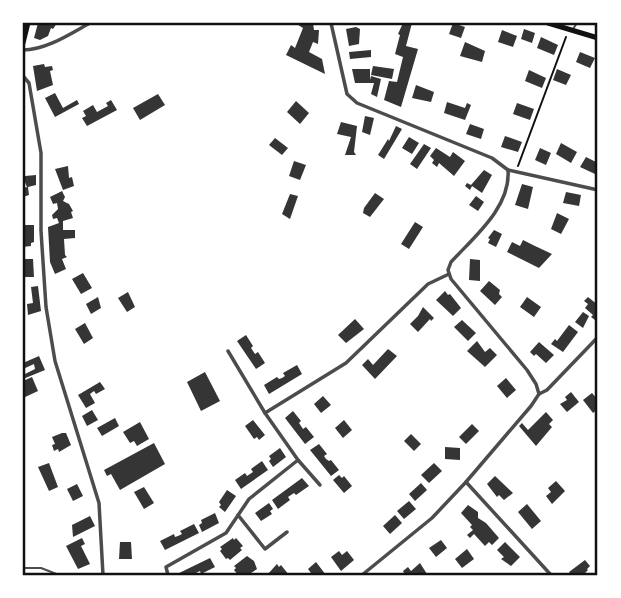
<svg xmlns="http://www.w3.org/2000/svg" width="621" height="598" viewBox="0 0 621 598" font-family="Lato,sans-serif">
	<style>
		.building { fill: #353535 }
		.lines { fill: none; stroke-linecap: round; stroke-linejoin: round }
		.path { stroke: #111; stroke-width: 2 }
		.service { stroke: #4c4c4c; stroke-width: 2 }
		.minor { stroke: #4c4c4c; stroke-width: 3.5 }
		.secondary { stroke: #111; stroke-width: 5 }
		.neatline { fill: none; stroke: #111; stroke-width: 2.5 }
	</style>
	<rect width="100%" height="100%" fill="#fff"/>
	<g class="building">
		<path d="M38,23H57L53,29L51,28L48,36L40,40L34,38Z"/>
		<path d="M295,23H313L314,30H319L318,44L313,42L309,52L322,59L325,74L286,55L291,45L295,48L303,28Z"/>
		<path d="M403,23H412L406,46L418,49L401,107L384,100L389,81L397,82L403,57L395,54L400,35L398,34Z"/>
		<path d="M453,23L465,27L461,38L449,34Z"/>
		<path d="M356,27L360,29L359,44L349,46L346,29Z"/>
		<path d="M524,29L535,33L532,43L521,39Z"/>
		<path d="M502,30L517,36L513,47L498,42Z"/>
		<path d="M541,37L558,45L554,55L537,48Z"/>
		<path d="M465,42L485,51L482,62L460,56Z"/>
		<path d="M371,50V57L350,59L349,52Z"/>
		<path d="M580,52L595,58L590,68L576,62Z"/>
		<path d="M44,64L45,67L52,66L53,70L50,71L53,85L37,91L33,66Z"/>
		<path d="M373,66L394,69L392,79L371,75Z"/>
		<path d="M352,69H370V80L371,76L381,79L377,97L371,94L374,83H355Z"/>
		<path d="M557,69L571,75L566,85L553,80Z"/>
		<path d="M529,70L546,78L542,88L525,81Z"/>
		<path d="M416,85L434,92L431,102L412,98Z"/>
		<path d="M55,93L63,108L77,100L79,104L55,117L45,98Z"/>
		<path d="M158,94L165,105L140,120L133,108Z"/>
		<path d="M111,100L117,110L87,126L82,118L86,116L83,111L93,105L97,112L108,106L106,103Z"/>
		<path d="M296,101L309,113L300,124L287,112Z"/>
		<path d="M447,102L465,108L467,103L471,105L465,120L444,113Z"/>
		<path d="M517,103L534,109L530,120L513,114Z"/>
		<path d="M365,116L374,118L370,135L362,132Z"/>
		<path d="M341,122L357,126L354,152L356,155H345L351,137L337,134Z"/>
		<path d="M470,124L484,129L481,139L466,134Z"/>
		<path d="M396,126L402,129L384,159L378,155L388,139L389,141Z"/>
		<path d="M505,136L522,142L518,152L501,147Z"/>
		<path d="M409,137L419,143L412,154L402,148Z"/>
		<path d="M275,138L288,148L282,155L269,145Z"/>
		<path d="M561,143L577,152L571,163L556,154Z"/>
		<path d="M424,144L431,148L417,169L410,164Z"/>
		<path d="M436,148L450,157L453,152L465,161L454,176L439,163L437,167L432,163L434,160L430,156Z"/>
		<path d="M540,148L551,153L546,165L535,160Z"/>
		<path d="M586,157L598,163L595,174L580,167Z"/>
		<path d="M294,161L306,165L300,180L289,176Z"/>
		<path d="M68,166L69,178L72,177L74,186L63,190L55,169Z"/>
		<path d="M484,170L492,175L482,193L472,186L470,190L465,186L467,183L471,185Z"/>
		<path d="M36,175V185L28,187L29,195L23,197V188L27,187L24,180L25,176Z"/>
		<path d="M522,184L533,187L528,209L515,205Z"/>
		<path d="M62,191L65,197L63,201L69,204L73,211L71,212L73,218L63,221V230H75V238L64,239L65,255L67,257L62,259L66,269L55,274L50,262L48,227L59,223L57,218L53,219L52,215L58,209L57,203L53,204L50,197Z"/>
		<path d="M566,192L581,195L579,206L563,203Z"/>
		<path d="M375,193L384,199L370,217L363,213L364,208Z"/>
		<path d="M290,194L298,196L290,219L282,214Z"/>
		<path d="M476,196L484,202L478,211L469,205Z"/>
		<path d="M557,213L569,219L561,234L551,229Z"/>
		<path d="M415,222L423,227L409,249L401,244Z"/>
		<path d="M24,225H34V242L31,243V246L23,247Z"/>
		<path d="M494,230L502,234L496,247L488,243L490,239L488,238Z"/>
		<path d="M523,240L535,246L552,254L539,268L507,252L512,242L520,246Z"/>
		<path d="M23,259H33L34,277H24Z"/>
		<path d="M470,259L480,260V281L469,280Z"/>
		<path d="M83,273L92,288L81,294L72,279Z"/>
		<path d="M489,281L500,290L499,294L502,297L495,305L480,291Z"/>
		<path d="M38,286L41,311L28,315L27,304L33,303L31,287Z"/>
		<path d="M445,291L448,295L450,294L461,308L453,316L436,300Z"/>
		<path d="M128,292L135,307L127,312L118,298Z"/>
		<path d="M98,297L101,308L91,314L86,304Z"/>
		<path d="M527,297L541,307L534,317L520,307Z"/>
		<path d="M588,297L598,305V316L595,320L591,317L593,315L585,308L588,304L584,301Z"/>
		<path d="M423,307L434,318L431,321L430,319L418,332L410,324L418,316Z"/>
		<path d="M583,312L589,316L583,328L575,322Z"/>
		<path d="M355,319L364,329L346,343L338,335Z"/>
		<path d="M462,320L476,333L468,341L454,327Z"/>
		<path d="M85,323L93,338L84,344L75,329Z"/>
		<path d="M569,325L578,332L563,352L551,344L555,339L557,341Z"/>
		<path d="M246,335L253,346L251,348L255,354L258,352L265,363L256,369L237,341Z"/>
		<path d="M477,341L485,352L490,348L497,355L485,367L467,351Z"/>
		<path d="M539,342L554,355L546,363L536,354L534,356L530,352Z"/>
		<path d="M388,349L397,356L375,379L362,365L368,359L373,365Z"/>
		<path d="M39,356L45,370L23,379V375L35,369L34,364L23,369V363Z"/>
		<path d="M297,365L302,374L269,394L264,385L277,377L279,379L282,378L285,376L283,373Z"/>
		<path d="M205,372L220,401L201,411L187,382Z"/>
		<path d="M32,377L38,391L23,398V381Z"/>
		<path d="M506,378L516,390L507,398L497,386Z"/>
		<path d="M100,382L105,389L96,394L94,391L90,394L95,403L86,408L78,395Z"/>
		<path d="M571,392L579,402L567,412L560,404L567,400L565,397Z"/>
		<path d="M592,393L598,400V409L593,413L583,400Z"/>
		<path d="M323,396L331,405L321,413L314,404Z"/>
		<path d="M92,410L98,420L87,426L82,416Z"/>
		<path d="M293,411L301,421L299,423L303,429L306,427L314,437L305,444L285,418Z"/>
		<path d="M546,412L553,420L549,424L552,427L536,446L519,426L522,423L528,430Z"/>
		<path d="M115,418L119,426L102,436L97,428Z"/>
		<path d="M253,420L265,435L259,440L257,437L254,439L245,426Z"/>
		<path d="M344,420L352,430L343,438L335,428Z"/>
		<path d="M140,422L149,439L137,446L134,441L130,443L123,432Z"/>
		<path d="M472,424L479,431L466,444L459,437Z"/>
		<path d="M62,433H66L71,445L59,452L58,449L54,451L52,445L55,444L52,437Z"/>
		<path d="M411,434L421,444L414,451L404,441Z"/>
		<path d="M154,443L165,464L120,490L111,474L107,476L104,470Z"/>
		<path d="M319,444L327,454L324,456L326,459L329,461L331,460L339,470L331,476L310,450Z"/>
		<path d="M445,447L460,448V460L445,459Z"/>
		<path d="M280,448L286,457L273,467L269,461L271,459L269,456Z"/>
		<path d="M262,461L268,470L241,489L235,480L245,473L247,476L253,472L251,469Z"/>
		<path d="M49,463L58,487L49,491L38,467Z"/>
		<path d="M434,463L442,471L429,483L421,475Z"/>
		<path d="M339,475L342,478L344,476L352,486L344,493L333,480Z"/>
		<path d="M495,476L513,493L504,500L499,495L497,497L487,484Z"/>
		<path d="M302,478L309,486L296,495L294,493L288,497L290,500L278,509L272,500Z"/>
		<path d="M556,481L565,491L552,504L546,496L551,492L548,488Z"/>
		<path d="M421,483L427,490L415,501L409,494Z"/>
		<path d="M77,484L83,496L73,501L67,489Z"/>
		<path d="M144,487L154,503L144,509L134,492Z"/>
		<path d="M227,490L236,496L225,512L219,507L221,505L219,502Z"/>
		<path d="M409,501L416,509L404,519L397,511Z"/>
		<path d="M269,503L273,509L270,511L272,514L261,521L255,513Z"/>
		<path d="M527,504L541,521L532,529L518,512Z"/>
		<path d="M468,505L478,512V518L486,523L499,538L492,545L489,542L485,546L474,534L470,538L467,535L473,530L470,527L472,525L461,513Z"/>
		<path d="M215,513L219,523L202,532L199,525L202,523L201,520Z"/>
		<path d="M395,515L402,523L390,534L383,526Z"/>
		<path d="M90,516L95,526L73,537L72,525Z"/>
		<path d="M194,524L199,533L165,550L160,541L174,534L175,537L178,536L182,534L180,531Z"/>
		<path d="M82,538L85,544L81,546L90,564L78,569L66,546Z"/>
		<path d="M233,538L234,540L236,538L243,546L240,548L242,550L230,560L228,558L226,559L220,551L222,549L220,547Z"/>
		<path d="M441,540L447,548L436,557L429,548Z"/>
		<path d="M120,542H131L132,559H119Z"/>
		<path d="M505,542L520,557L511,566L501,559L504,557L497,550Z"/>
		<path d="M467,549L474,559L462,568L455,559Z"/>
		<path d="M339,551L342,555L347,551L354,560L341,571L331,557Z"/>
		<path d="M247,556L254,561L257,569L248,575H238L234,570L236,568L234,566Z"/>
		<path d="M210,558L215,567L201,574L200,571L192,575H175Z"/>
		<path d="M585,560L590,566L587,569L588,570L583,575H571L569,572Z"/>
		<path d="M316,562L326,575H308L311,573L308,569Z"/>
		<path d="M420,563L427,574L425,575H405L403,571L408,567L411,571Z"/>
		<path d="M277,564L279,567L281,565L289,575H267Z"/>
	</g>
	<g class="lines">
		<g class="path">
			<path d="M262,23H263"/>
			<path d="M518,166L566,37"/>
		</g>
		<g class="service">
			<path d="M573,29L577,23"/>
			<path d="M23,568H41L59,575"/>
		</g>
		<g class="minor">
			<path d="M331,23L347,94L357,103L492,158L508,170L598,190"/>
			<path d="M23,50C46,50 70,34 90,23"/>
			<path d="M23,76L29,83L41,153V231L46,307L55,361L99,503L103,575"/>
			<path d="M508,170C511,207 474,237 451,262L448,270L451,279L527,370L536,384L539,394L531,406L466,482L551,575"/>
			<path d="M228,351L265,413"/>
			<path d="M539,394L547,390L598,337"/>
			<path d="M298,460L320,485"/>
			<path d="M238,515L265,549L287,532"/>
			<path d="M168,575L166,567L226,533L249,499L298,460L265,413L346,363L428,284L449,274"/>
			<path d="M362,575L432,518L466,482"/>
		</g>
		<g class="secondary">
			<path d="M548,23L598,38"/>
			<path d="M23,43L28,23"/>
		</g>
	</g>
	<rect width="621" height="598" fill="none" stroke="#ffffff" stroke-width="49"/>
	<rect x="24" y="24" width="572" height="550" class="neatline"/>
</svg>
